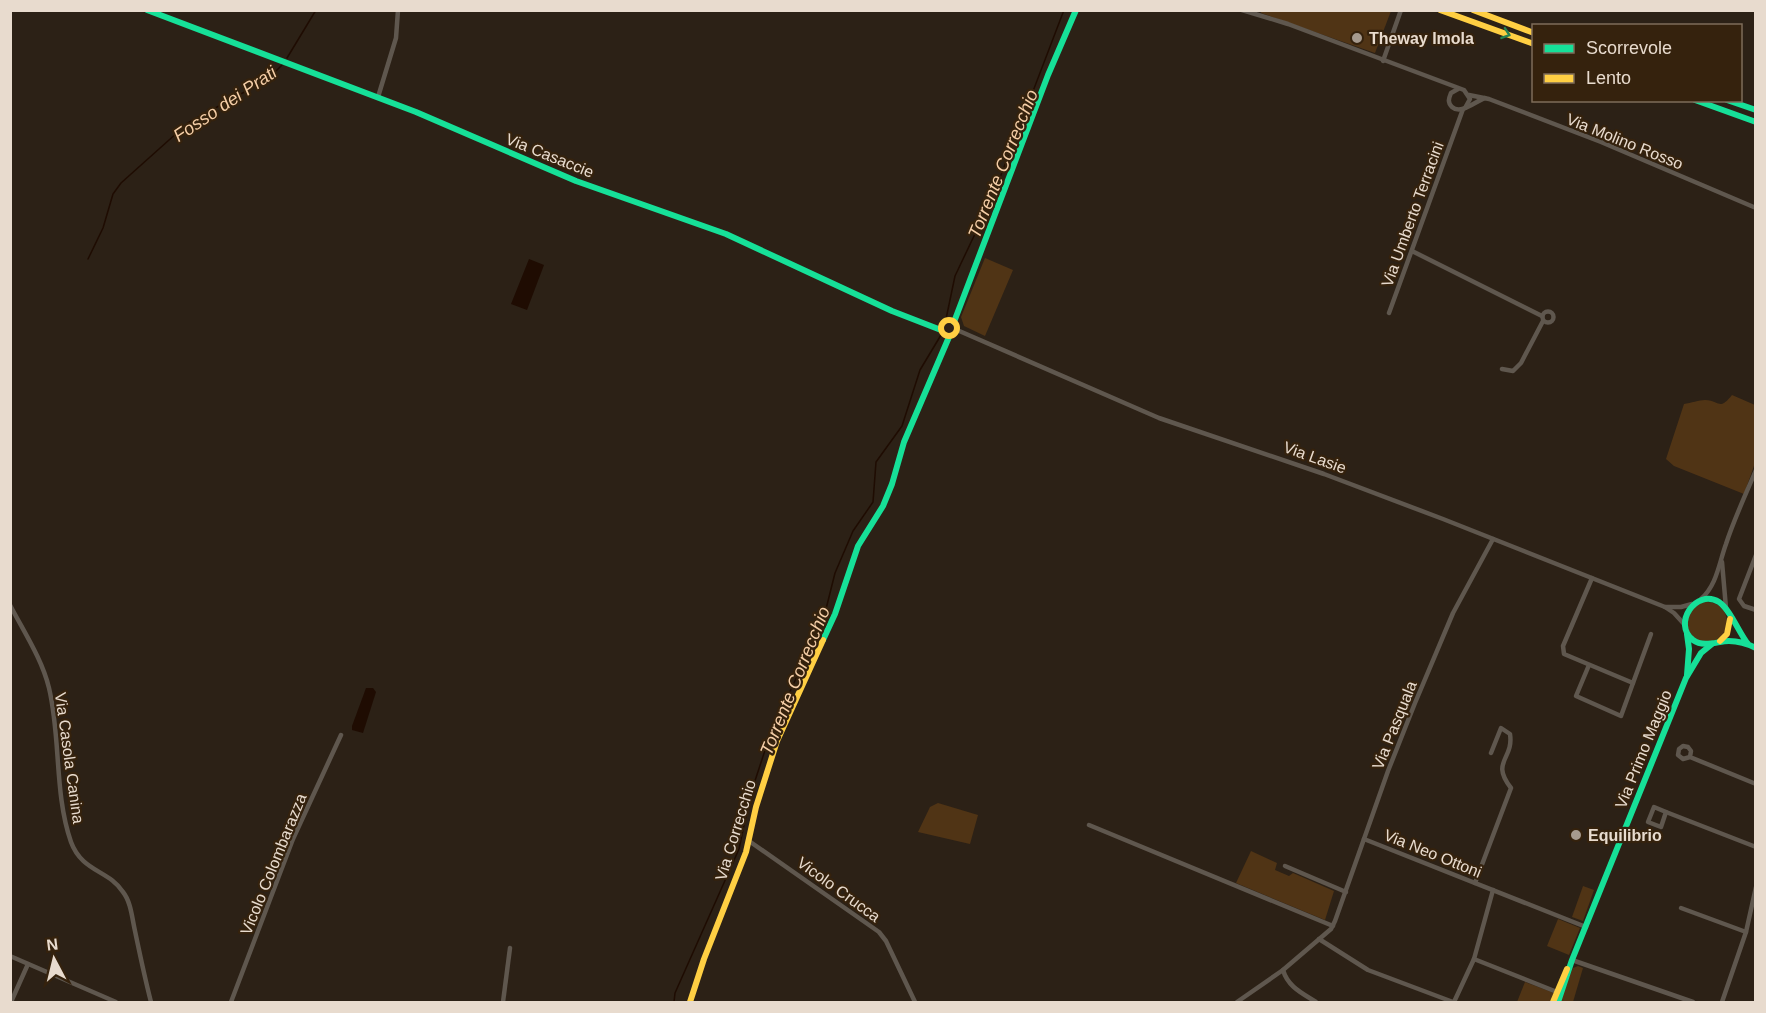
<svg xmlns="http://www.w3.org/2000/svg" width="1766" height="1013" viewBox="0 0 1766 1013" font-family="Helvetica,sans-serif">
	<style>
		.green { fill: #503415 }
		.water { fill: #1f0c02 }
		.lines { fill: none; stroke-linecap: round; stroke-linejoin: round }
		.stream { stroke: #1f0c02; stroke-width: 1.5 }
		.street { stroke: #5f574e; stroke-width: 4.5 }
		.fast { stroke: #16e098; stroke-width: 6 }
		.slow { stroke: #ffcf43; stroke-width: 6 }
		.oneway { stroke: #268152 }
		.poi-dot { fill: #a69a8e; stroke: #35220d; stroke-width: 2 }
		.labels { text-anchor: middle; stroke-width: 4.5; stroke-linejoin: round; paint-order: stroke }
		.poi-label { font-size: 16px; font-weight: bold; fill: #e8dbce; stroke: #35220d; text-anchor: start }
		.street-label { font-size: 16px; fill: #e8dbce; stroke: #35220d }
		.water-label { font-size: 18px; font-style: italic; fill: #f5cea7; stroke: #35220d }
	</style>
	<rect width="100%" height="100%" fill="#2c2116"/>
	<g class="green">
		<path d="M1262,10L1391,11L1375,53L1261,13Z"/>
		<path d="M985,258L1013,270L985,336L964,326L961,317Z"/>
		<path d="M1732,395L1755,405V463L1744,494L1674,466L1666,459L1684,404C1691,403 1699,400 1705,400C1721,401 1719,411 1732,395Z"/>
		<circle cx="1707" cy="622" r="20"/>
		<path d="M938,803L978,815L970,844L918,832L930,807Z"/>
		<path d="M1251,851L1277,863L1275,870L1289,876L1293,873L1334,891L1325,920L1236,883Z"/>
		<path d="M1583,886L1594,890L1583,921L1572,917Z"/>
		<path d="M1558,919L1580,928L1569,955L1547,946Z"/>
		<path d="M1578,966L1583,968L1573,1002H1559L1573,968Z"/>
		<path d="M1525,982L1554,993L1550,1002H1517Z"/>
	</g>
	<g class="water">
		<path d="M529,259L544,265L527,310L511,304Z"/>
		<path d="M366,688H373L376,692L363,733L352,730V726Z"/>
	</g>
	<g class="lines">
		<g class="stream">
			<path d="M287,58L316,10"/>
			<path d="M88,259L103,228L113,194L121,183L188,123L268,79L283,64"/>
			<path d="M946,319L955,276L993,196L1064,10"/>
			<path d="M674,1002L675,993L739,849L750,796L771,732L823,621L835,573L853,531L873,502L876,462L902,426L920,370L941,335"/>
		</g>
		<g class="street">
			<path d="M1242,10L1288,24L1464,90L1470,99L1465,108"/>
			<path d="M1383,61L1401,10"/>
			<path d="M1458,89L1451,93C1449,98 1447,102 1452,107C1461,115 1476,101 1485,98"/>
			<path d="M1469,95L1489,99L1601,142L1756,208"/>
			<path d="M378,97L396,38L398,10"/>
			<path d="M1412,251L1542,316"/>
			<circle cx="1548" cy="317" r="5.5"/>
			<path d="M1389,313L1463,109"/>
			<path d="M957,330L1159,418L1324,474L1443,519L1665,607L1674,613L1684,624"/>
			<path d="M1502,369L1513,371L1521,363L1543,321"/>
			<path d="M1756,555L1739,599L1744,606L1756,610"/>
			<path d="M1722,562L1726,608"/>
			<path d="M1592,578L1563,646L1564,654L1633,683L1651,634"/>
			<path d="M1701,599C1717,585 1719,563 1726,544C1734,519 1746,494 1756,470"/>
			<path d="M10,605C24,632 42,659 49,688C61,738 54,793 71,842C82,872 109,870 123,892C131,902 132,918 135,931C140,955 145,979 151,1002"/>
			<path d="M1665,607H1681L1692,604"/>
			<path d="M1589,665L1576,696L1621,716L1633,683"/>
			<path d="M1690,757L1691,751L1688,747L1683,746L1679,749L1678,755L1683,759L1690,757L1756,784"/>
			<path d="M1654,807L1666,812L1661,827L1648,822Z"/>
			<path d="M1666,812L1756,847"/>
			<path d="M1089,825L1333,926"/>
			<path d="M1364,839L1586,927"/>
			<path d="M749,841L879,932L886,941L915,1002"/>
			<path d="M1285,866L1346,892"/>
			<path d="M1475,883L1511,788C1490,761 1514,760 1510,734L1501,728L1491,753"/>
			<path d="M1681,908L1746,932"/>
			<path d="M1319,939L1368,970L1453,1002"/>
			<path d="M10,956L116,1002"/>
			<path d="M1474,959L1557,992"/>
			<path d="M1572,960L1693,1002"/>
			<path d="M1283,970C1288,987 1302,993 1316,1002"/>
			<path d="M11,1002L28,964"/>
			<path d="M231,1002L293,839L341,735"/>
			<path d="M503,1002L510,948"/>
			<path d="M1237,1002L1283,970L1331,929L1335,921L1388,771L1415,703L1453,613L1493,539"/>
			<path d="M1454,1002L1474,959L1493,890"/>
			<path d="M1722,1002L1746,932L1756,887"/>
		</g>
		<g class="fast">
			<path d="M147,10L416,112L576,181L726,234L892,311L941,330"/>
			<path d="M1695,100L1756,122"/>
			<path d="M1727,100L1756,110"/>
			<path d="M954,322L1048,75L1076,10"/>
			<path d="M1687,634L1689,649L1687,675"/>
			<path d="M823,640L835,614L858,546L883,506L892,484L904,442L949,337"/>
			<path d="M1748,644C1739,633 1730,609 1719,602C1696,588 1672,624 1693,640C1704,648 1718,641 1729,641C1739,641 1748,644 1756,648"/>
			<path d="M1558,1002L1572,960L1686,678L1701,653L1712,644"/>
		</g>
		<g class="slow">
			<path d="M1440,10L1534,44"/>
			<path d="M1473,10L1534,33"/>
			<circle cx="949" cy="328" r="8"/>
			<path d="M1720,641L1727,634L1730,619"/>
			<path d="M690,1002L704,959L746,852L756,807L777,741L823,640"/>
			<path d="M1553,1002L1567,969"/>
		</g>
	</g>
	<defs><path id="oneway-chevron" d="M-2-3.5L2.5 0L-2 3.5" fill="none" stroke-width="1.6" stroke-linecap="round" stroke-linejoin="round" transform="scale(1.5)"/></defs>
	<use class="oneway" href="#oneway-chevron" transform="translate(1506 34) rotate(19)"/>
	<g class="poi-dot">
		<circle cx="1357" cy="38" r="6"/>
		<circle cx="1576" cy="835" r="6"/>
	</g>
	<g class="labels">
		<g class="poi-label">
			<text x="1369" y="44">Theway Imola</text>
			<text x="1588" y="841">Equilibrio</text>
		</g>
		<g class="street-label">
			<text transform="translate(1625 141) rotate(22)" y="6">Via Molino Rosso</text>
			<text transform="translate(550 155) rotate(22)" y="6">Via Casaccie</text>
			<text transform="translate(1412 214) rotate(-70)" y="6">Via Umberto Terracini</text>
			<text transform="translate(1315 457) rotate(20)" y="6">Via Lasie</text>
			<text transform="translate(1394 725) rotate(-68)" y="6">Via Pasquala</text>
			<text transform="translate(1643 749) rotate(-68)" y="6">Via Primo Maggio</text>
			<text transform="translate(70 758) rotate(82)" y="6">Via Casola Canina</text>
			<text transform="translate(735 830) rotate(-73)" y="6">Via Correcchio</text>
			<text transform="translate(1433 853) rotate(22)" y="6">Via Neo Ottoni</text>
			<text transform="translate(273 864) rotate(-68)" y="6">Vicolo Colombarazza</text>
			<text transform="translate(839 889) rotate(36)" y="6">Vicolo Crucca</text>
		</g>
		<g class="water-label">
			<text transform="translate(225 104) rotate(-34)" y="6">Fosso dei Prati</text>
			<text transform="translate(1003 164) rotate(-68)" y="6">Torrente Correcchio</text>
			<text transform="translate(795 681) rotate(-68)" y="6">Torrente Correcchio</text>
		</g>
	</g>
	<rect width="1766" height="1013" fill="none" stroke="#e8dbce" stroke-width="24"/>
	<rect x="1532" y="24" width="210" height="78" fill="#35220d" stroke="#7d6c5a" stroke-width="1.5"/>
	<rect x="1544" y="44" width="30" height="9" fill="#16e098" stroke="#7d6c5a" stroke-width="1.5"/>
	<text x="1586" y="54" font-size="18" fill="#e8dbce">Scorrevole</text>
	<rect x="1544" y="74" width="30" height="9" fill="#ffcf43" stroke="#7d6c5a" stroke-width="1.5"/>
	<text x="1586" y="84" font-size="18" fill="#e8dbce">Lento</text>
	<g transform="translate(54 959) rotate(353)" stroke="#35220d" stroke-width="4.5" paint-order="stroke">
	<path d="M0-4.5L10 22L0 15L-10 22Z" fill="#e8dbce"/>
	<text y="-9" font-size="16" font-weight="bold" text-anchor="middle" fill="#e8dbce">N</text>
	</g>
</svg>
